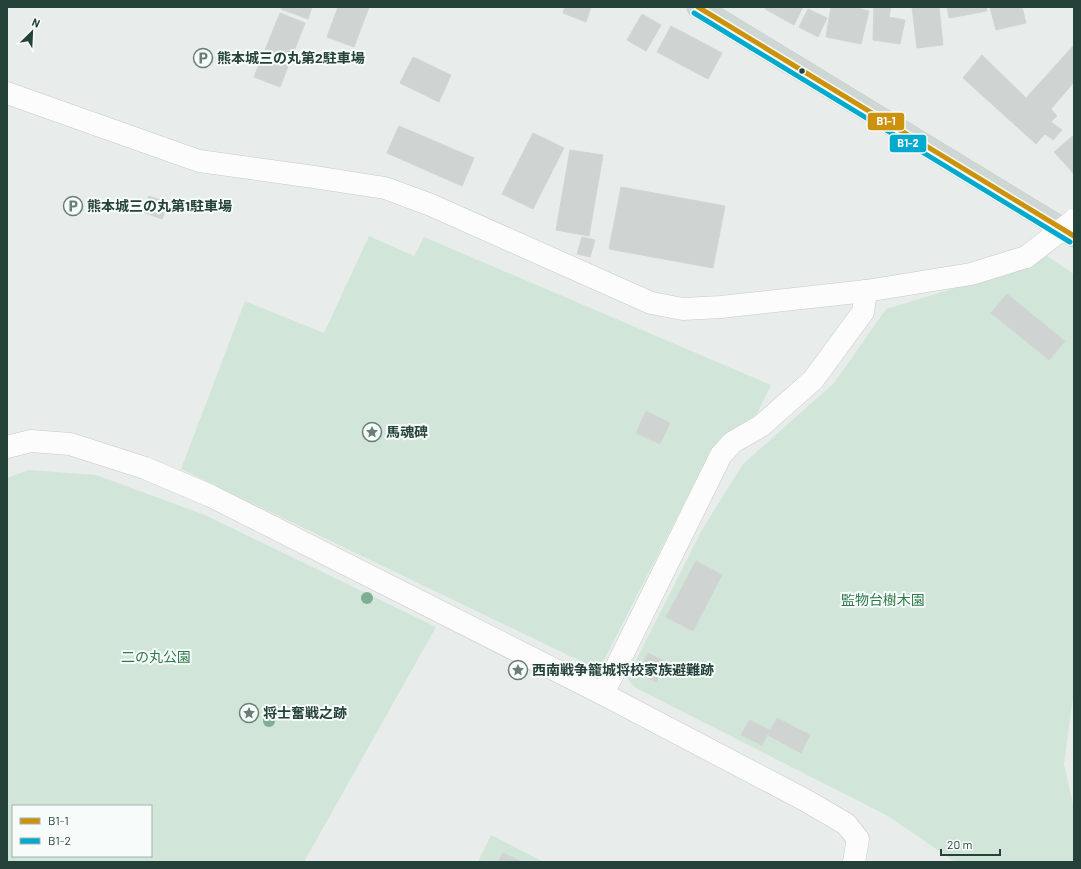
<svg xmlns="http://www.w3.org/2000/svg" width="1081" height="869" viewBox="0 0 1081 869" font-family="Barlow,'Noto Sans JP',sans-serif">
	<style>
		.green { fill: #d1e6d8; fill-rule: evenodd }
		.building { fill: #cfd4d2; stroke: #d1d6d4 }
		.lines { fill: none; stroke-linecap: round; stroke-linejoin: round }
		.street-casing { stroke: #c5cac8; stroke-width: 23 }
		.primary-casing { stroke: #c3ccc9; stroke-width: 23 }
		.street { stroke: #fcfcfc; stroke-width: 22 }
		.primary { stroke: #cfd7d5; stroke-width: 22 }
		.street-bridge-casing { stroke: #c5cac8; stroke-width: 23; stroke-linecap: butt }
		.street-bridge { stroke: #fcfcfc; stroke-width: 22 }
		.bus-1-casing { stroke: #f7fbf9; stroke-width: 8 }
		.bus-2-casing { stroke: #f7fbf9; stroke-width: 8 }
		.bus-1 { stroke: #cd920c; stroke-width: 5 }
		.bus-2 { stroke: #00a9ce; stroke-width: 5 }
		.tree { fill: #81ae93 }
		.bus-dot { fill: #24423a; stroke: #f7fbf9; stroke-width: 1.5 }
		.labels { text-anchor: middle; stroke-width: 4; stroke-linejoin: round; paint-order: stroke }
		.poi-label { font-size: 14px; font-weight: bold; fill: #24423a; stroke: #f7fbf9; text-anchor: start }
		.park-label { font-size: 14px; fill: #2d7a4b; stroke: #f7fbf9 }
		.line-badge { stroke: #f7fbf9; stroke-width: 1.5 }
		.badge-label { font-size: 11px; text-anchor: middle; font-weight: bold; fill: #fff }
	</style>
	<rect width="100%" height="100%" fill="#e8edeb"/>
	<g class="green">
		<path d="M369,236L414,256L424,237L771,385L757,414L721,437L701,470L599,670L181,469L245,301L324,333Z"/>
		<path d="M1047,256L1074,274V690L1064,764L1074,808V862H955L888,816L634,687L627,678L703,528L743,464L834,383L886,309L1015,270Z"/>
		<path d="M29,470L96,475L205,515L436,627L304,862H7V478ZM13,806H151V856H13Z"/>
		<path d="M491,835L544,862H478Z"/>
	</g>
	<g class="building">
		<path d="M281,7H312L308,19L281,9Z"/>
		<path d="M338,7H369L354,47L327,37Z"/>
		<path d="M565,7H591L586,22L563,13Z"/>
		<path d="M766,7H803L794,25L765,9Z"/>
		<path d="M831,7H853L869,11L861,44L826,37Z"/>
		<path d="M874,7H891L889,17L905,20L900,44L873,40Z"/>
		<path d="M912,7H939L943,45L917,48Z"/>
		<path d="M947,7H986L987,11L949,18Z"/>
		<path d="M990,7H1022L1026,23L996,30Z"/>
		<path d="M808,9L827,18L818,37L799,27Z"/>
		<path d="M280,13L305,23L280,87L254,77Z"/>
		<path d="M642,14L661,25L646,51L627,40Z"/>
		<path d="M671,26L722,53L708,79L657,52Z"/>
		<path d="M1074,45V82L1051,109L1057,116L1051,122L1062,130L1053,140L1045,134L1036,144L963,78L982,55L1026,98Z"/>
		<path d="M413,57L451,75L439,102L400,83Z"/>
		<path d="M399,126L474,158L462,186L387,153Z"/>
		<path d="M533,133L564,148L533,209L502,194Z"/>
		<path d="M1074,135V174L1054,152Z"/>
		<path d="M570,150L603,155L589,236L556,230Z"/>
		<path d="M621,187L725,206L713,268L609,249Z"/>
		<path d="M149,196L168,203L162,219L143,212Z"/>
		<path d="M582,237L595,240L590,257L577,254Z"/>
		<path d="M1007,294L1065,341L1049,360L991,313Z"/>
		<path d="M646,411L670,423L660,444L636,433Z"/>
		<path d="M696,561L722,575L693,631L666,617Z"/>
		<path d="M648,653L666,662L656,682L638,673Z"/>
		<path d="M579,663L593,670L590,676L576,670Z"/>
		<path d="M777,718L810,735L801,753L768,735Z"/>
		<path d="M749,720L770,730L762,745L741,735Z"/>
		<path d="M503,853L522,862H498Z"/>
	</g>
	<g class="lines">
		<g class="street-casing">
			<g id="street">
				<path d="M7,93L199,161L314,177L385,188L431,205L651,303L683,309L721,307L866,291L971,274L1026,257"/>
				<path d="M7,447L31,441L70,444L145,468L211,496L603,694L805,800L846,824L858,839L854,862"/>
				<path d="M603,694L721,455L733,442L761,426L813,380L863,312L866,291"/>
			</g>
		</g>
		<g class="primary-casing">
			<path id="primary" d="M698,7L1074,236"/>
		</g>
		<use href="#street" class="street"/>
		<use href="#primary" class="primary"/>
		<g class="street-bridge-casing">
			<path id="street-bridge" d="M1026,257L1074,220"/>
		</g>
		<use href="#street-bridge" class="street-bridge"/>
		<g class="bus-1-casing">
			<path id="bus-1" d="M698,7L1074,236"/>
		</g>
		<g class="bus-2-casing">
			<path id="bus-2" d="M694,13L1070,242"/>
		</g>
		<use href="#bus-1" class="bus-1"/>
		<use href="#bus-2" class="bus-2"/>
	</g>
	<g class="tree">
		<circle cx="367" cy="598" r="6"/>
		<circle cx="269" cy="721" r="6"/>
	</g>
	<defs>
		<g id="parking-ring" transform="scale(1)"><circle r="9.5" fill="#f7fbf9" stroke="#697e78" stroke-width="1.5"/><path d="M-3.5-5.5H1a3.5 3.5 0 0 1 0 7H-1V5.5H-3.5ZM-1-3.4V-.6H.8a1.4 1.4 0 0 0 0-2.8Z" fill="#697e78"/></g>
		<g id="sight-ring" transform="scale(1)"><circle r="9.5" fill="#f7fbf9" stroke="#697e78" stroke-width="1.5"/><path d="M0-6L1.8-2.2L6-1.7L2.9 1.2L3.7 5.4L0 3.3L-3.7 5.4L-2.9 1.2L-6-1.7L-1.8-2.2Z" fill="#697e78"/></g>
	</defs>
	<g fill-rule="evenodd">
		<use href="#parking-ring" x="203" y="58"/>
		<use href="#parking-ring" x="73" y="206"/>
		<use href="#sight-ring" x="372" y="432"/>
		<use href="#sight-ring" x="518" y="670"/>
		<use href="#sight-ring" x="249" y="713"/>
	</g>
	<circle class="bus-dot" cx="802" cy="71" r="3.5"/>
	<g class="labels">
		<g class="poi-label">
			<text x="217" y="63">熊本城三の丸第2駐車場</text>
			<text x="87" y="211">熊本城三の丸第1駐車場</text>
			<text x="386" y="437">馬魂碑</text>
			<text x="532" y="675">西南戦争籠城将校家族避難跡</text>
			<text x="263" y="718">将士奮戦之跡</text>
		</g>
		<g class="park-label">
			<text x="883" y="605">監物台樹木園</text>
			<text x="156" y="662">二の丸公園</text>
		</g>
	</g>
	<g class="line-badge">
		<rect x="867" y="112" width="38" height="19" rx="4" fill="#cd920c"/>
		<rect x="889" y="134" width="38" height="19" rx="4" fill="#00a9ce"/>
	</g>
	<g class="badge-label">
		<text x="886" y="125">B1-1</text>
		<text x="908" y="147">B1-2</text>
	</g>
	<rect width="1081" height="869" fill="none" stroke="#24423a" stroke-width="16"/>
	<rect x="12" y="805" width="140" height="52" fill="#f7fbf9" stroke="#a3b1ad"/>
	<rect x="20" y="818" width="20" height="6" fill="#cd920c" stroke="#a3b1ad"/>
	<text x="48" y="825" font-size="12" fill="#24423a">B1-1</text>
	<rect x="20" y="838" width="20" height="6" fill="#00a9ce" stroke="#a3b1ad"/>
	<text x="48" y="845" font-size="12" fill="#24423a">B1-2</text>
	<g transform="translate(32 32) rotate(24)" stroke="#f7fbf9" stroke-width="3" paint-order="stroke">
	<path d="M0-3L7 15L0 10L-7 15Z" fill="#24423a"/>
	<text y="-6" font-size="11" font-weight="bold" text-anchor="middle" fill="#24423a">N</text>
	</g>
	<path d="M941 849v6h59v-6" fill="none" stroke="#24423a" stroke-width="2"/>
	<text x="947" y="849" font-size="12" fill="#24423a" stroke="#f7fbf9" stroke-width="3" paint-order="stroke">20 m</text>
</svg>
